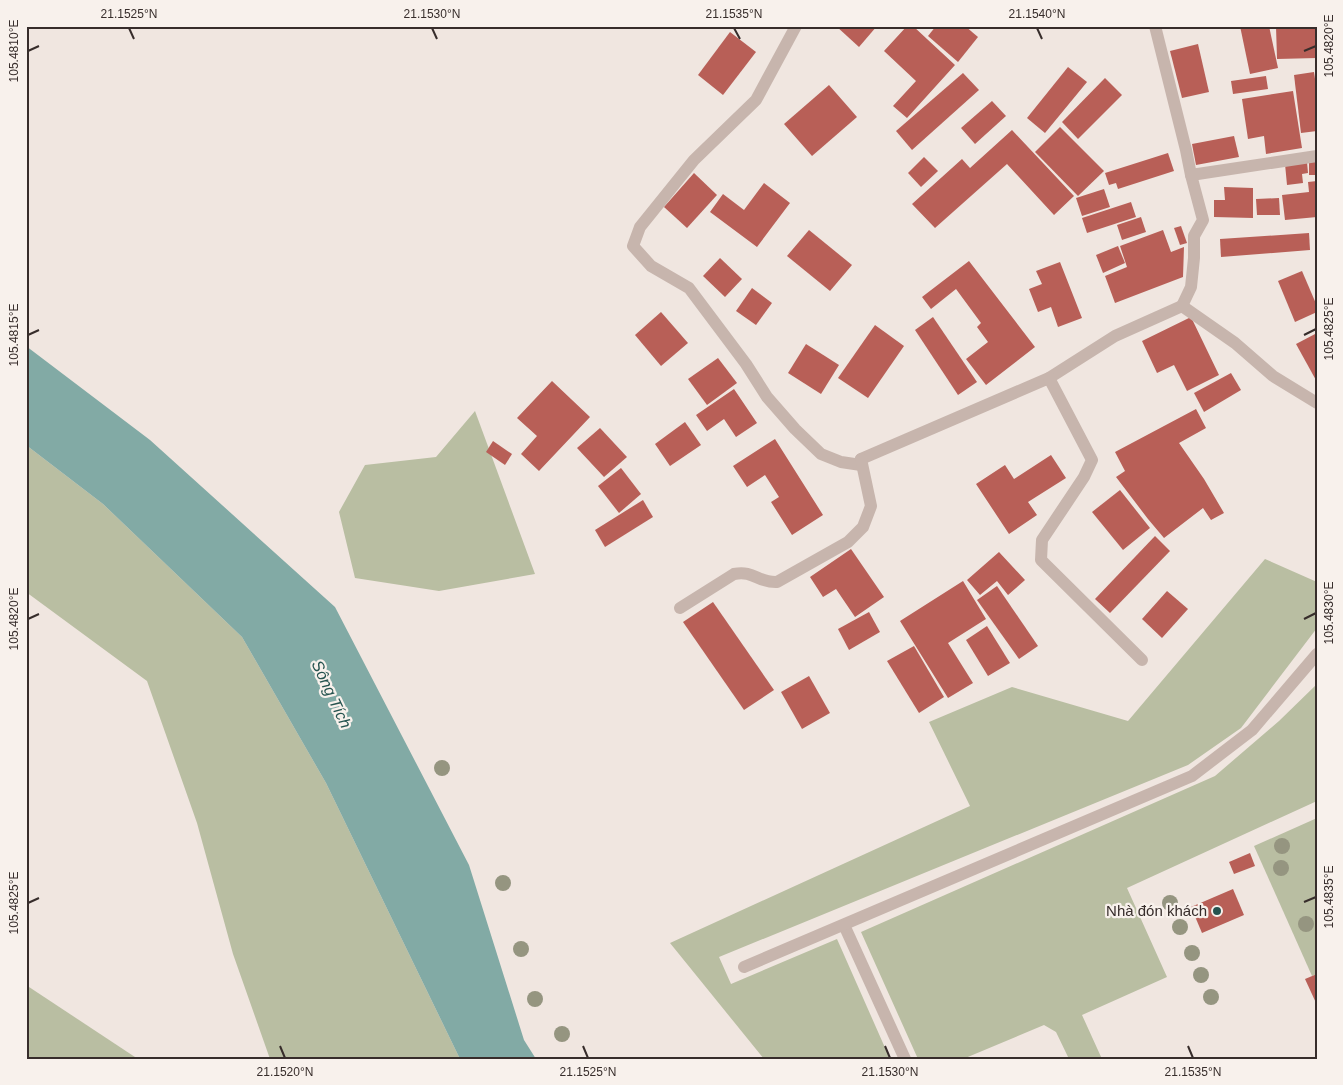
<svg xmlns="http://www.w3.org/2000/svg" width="1343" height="1085" viewBox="0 0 1343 1085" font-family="Helvetica,sans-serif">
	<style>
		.green { fill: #b9bea2 }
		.water { fill: #82aaa5 }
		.building { fill: #b85f57 }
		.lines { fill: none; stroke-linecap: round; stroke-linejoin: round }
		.lane { stroke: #c7b5ad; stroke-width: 12 }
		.street { stroke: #c7b5ad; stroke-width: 12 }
		.tree { fill: #959580 }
		.ticks { fill: none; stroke: #372d2b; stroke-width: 2 }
		.poi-dot { fill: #25534f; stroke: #f8f1ec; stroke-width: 2 }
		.labels { text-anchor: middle; stroke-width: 4.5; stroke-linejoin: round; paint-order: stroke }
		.poi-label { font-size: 15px; fill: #372d2b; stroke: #f8f1ec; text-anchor: end }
		.water-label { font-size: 16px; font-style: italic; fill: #25534f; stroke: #f8f1ec }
		.neatline { fill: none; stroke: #372d2b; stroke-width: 2 }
		.ticks-label { font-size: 12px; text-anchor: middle; fill: #372d2b }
	</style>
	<rect width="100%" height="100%" fill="#f0e6e0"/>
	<g class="green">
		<path d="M475,411L535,574L439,591L355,578L339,512L365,465L436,457Z"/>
		<path d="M26,445L103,504L242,637L326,783L460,1059H270L233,954L197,823L147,681L26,592Z"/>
		<path d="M1265,559L1317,582V628L1241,728L1188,765L719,957L731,984L837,939L890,1059H764L670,943L970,806L929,722L1012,687L1128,721Z"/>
		<path d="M1317,684V801L1127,888L1167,977L1082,1015L1102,1059H1069L1056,1032L1044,1025L963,1059H918L861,932L1215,776L1279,721Z"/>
		<path d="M1317,818V974L1312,976L1254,846Z"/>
		<path d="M26,985L138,1059H26Z"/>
	</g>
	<path class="water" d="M26,346L150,440L335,607L469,865L524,1040L536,1059H460L326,783L242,637L103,504L26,445Z"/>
	<g class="building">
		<path d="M836,26H877L859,47Z"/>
		<path d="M907,26H913L955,65L907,118L893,106L916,81L884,51Z"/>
		<path d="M936,26H965L978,37L958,62L928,36Z"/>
		<path d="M1240,26H1269L1278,68L1250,74Z"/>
		<path d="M1276,26H1317V58L1277,59Z"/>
		<path d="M730,32L756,52L723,95L698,75Z"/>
		<path d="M1198,44L1209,92L1182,98L1170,51Z"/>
		<path d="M1068,67L1087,82L1045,133L1027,118Z"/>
		<path d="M1314,72L1317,92V131L1301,133L1294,75Z"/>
		<path d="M963,73L979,90L912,150L896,131Z"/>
		<path d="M1266,76L1268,89L1233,94L1231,81Z"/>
		<path d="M1105,78L1122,95L1078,139L1062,122Z"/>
		<path d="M829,85L857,117L812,156L784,124Z"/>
		<path d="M1293,91L1302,148L1266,154L1264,136L1248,139L1242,99Z"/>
		<path d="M992,101L1006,116L975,144L961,128Z"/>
		<path d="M1060,127L1104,171L1078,196L1035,152Z"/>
		<path d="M1012,130L1074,196L1054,215L1007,164L935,228L912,204L962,159L970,168Z"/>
		<path d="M1234,136L1239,157L1196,165L1192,144Z"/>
		<path d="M1168,153L1174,171L1118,189L1116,183L1109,185L1105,173Z"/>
		<path d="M924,157L938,171L921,187L908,173Z"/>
		<path d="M1317,161V175H1309V162Z"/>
		<path d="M1307,162L1308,173L1302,174L1303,183L1287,185L1285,164Z"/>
		<path d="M694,173L717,195L687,228L664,207Z"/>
		<path d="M1317,181V217L1285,220L1282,195L1309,192L1308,182Z"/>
		<path d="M764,183L790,203L757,247L710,212L723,194L744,210Z"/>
		<path d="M1224,187L1253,188V218L1214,217V200H1225Z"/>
		<path d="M1104,189L1110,207L1082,216L1076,198Z"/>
		<path d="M1279,198L1280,215H1257L1256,199Z"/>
		<path d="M1131,202L1136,217L1087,233L1082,218Z"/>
		<path d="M1141,217L1146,232L1122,240L1117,225Z"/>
		<path d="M1181,226L1187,243L1180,245L1174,228Z"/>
		<path d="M809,230L852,265L830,291L787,256Z"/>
		<path d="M1163,230L1171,252L1184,247L1183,277L1115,303L1105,276L1127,267L1120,246Z"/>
		<path d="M1309,233L1310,250L1221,257L1220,239Z"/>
		<path d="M1118,246L1125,263L1103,273L1096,255Z"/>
		<path d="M720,258L742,279L725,297L703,276Z"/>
		<path d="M969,261L1035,347L986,385L966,359L988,342L977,327L981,323L956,289L931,309L922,297Z"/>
		<path d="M1060,262L1082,318L1058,327L1051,307L1038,312L1029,289L1042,284L1036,271Z"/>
		<path d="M1302,271L1317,306V312L1295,322L1278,281Z"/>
		<path d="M752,288L772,303L756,325L736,311Z"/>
		<path d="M661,312L688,343L661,366L635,335Z"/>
		<path d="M933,317L977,382L958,395L915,330Z"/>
		<path d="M1191,317L1219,375L1187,391L1174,365L1157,373L1142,341Z"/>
		<path d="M875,325L904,346L868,398L838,378Z"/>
		<path d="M1317,333V382L1296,344Z"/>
		<path d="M806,344L839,365L821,394L788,373Z"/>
		<path d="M718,358L737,383L707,405L688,379Z"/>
		<path d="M1231,373L1241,390L1204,412L1194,393Z"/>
		<path d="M552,381L590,417L539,471L521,454L537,436L517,418Z"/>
		<path d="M734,389L757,423L736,437L724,419L707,431L696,415Z"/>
		<path d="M1196,409L1206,428L1179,443L1204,479L1224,513L1211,520L1203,508L1164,538L1148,519L1116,477L1125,471L1115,452Z"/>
		<path d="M685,422L701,445L670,466L655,444Z"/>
		<path d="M600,428L627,457L604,477L577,448Z"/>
		<path d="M775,439L823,515L792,535L771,502L779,497L765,475L747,487L733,466Z"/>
		<path d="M493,441L512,454L505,465L486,452Z"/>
		<path d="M1051,455L1066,478L1028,502L1037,515L1009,534L976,484L1005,465L1014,479Z"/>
		<path d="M621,468L641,494L619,513L598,486Z"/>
		<path d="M1120,490L1150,528L1123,550L1092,512Z"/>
		<path d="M643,500L653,517L605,547L595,530Z"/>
		<path d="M1155,536L1170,551L1110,613L1095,599Z"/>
		<path d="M851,549L884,597L855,617L836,589L823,597L810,577Z"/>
		<path d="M999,552L1025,580L1008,595L997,581L980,595L967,580Z"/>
		<path d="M963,581L986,619L948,643L973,683L948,698L900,621Z"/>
		<path d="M997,586L1038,646L1019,659L977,600Z"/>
		<path d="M1167,591L1188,609L1162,638L1142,619Z"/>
		<path d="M713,602L774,690L744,710L683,622Z"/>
		<path d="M869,612L880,632L849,650L838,629Z"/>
		<path d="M987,626L1010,663L988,676L966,640Z"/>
		<path d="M914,646L944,697L919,713L887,661Z"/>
		<path d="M809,676L830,713L802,729L781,692Z"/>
		<path d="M1250,853L1255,866L1234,874L1229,862Z"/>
		<path d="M1233,889L1244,915L1202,933L1191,907Z"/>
		<path d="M1317,974V1005L1305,979Z"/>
	</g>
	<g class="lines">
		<g class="lane">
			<path d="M844,925L905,1059"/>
			<path d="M744,967L1192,776L1252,730L1317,654"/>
		</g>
		<g class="street">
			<path d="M796,26L756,100L694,160L640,227L633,246L651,266L689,288L746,364L767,397L795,429L821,454L841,462L861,465V459L1049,378L1115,336L1182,306L1235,343L1273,376L1317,403"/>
			<path d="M1155,26L1186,150L1191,175L1203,220L1194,236V258L1191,287L1182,306"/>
			<path d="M1191,175L1317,156"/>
			<path d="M1049,378L1092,460L1084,477L1042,540L1041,560L1142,660"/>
			<path d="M680,608L734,574C754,570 758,583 777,582L848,542L863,527L871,506L861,459"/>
		</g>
	</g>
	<g class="tree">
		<circle cx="442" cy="768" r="8"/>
		<circle cx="1282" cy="846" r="8"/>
		<circle cx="1281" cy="868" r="8"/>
		<circle cx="503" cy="883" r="8"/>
		<circle cx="1170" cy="903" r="8"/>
		<circle cx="1306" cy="924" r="8"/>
		<circle cx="1180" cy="927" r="8"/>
		<circle cx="521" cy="949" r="8"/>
		<circle cx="1192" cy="953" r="8"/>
		<circle cx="1201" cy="975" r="8"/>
		<circle cx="1211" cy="997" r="8"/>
		<circle cx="535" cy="999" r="8"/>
		<circle cx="562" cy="1034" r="8"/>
	</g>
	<path class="ticks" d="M129,28L134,39M432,28L437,39M734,28L740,39M1037,28L1042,39M28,51L39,46M1304,51L1316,46M28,335L39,330M1304,335L1316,329M28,619L39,614M1304,619L1316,613M1304,902L1316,897M28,903L39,898M280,1046L285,1058M583,1046L588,1058M885,1046L890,1058M1188,1046L1193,1058"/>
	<circle class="poi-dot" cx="1217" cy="911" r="5"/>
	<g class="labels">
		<g class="poi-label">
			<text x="1207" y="916">Nhà đón khách</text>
		</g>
		<g class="water-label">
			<text transform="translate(332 694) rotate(65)" y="6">Sông Tích</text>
		</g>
	</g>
	<rect width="1343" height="1085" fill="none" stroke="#f8f1ec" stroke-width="55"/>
	<rect x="28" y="28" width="1288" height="1030" class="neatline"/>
	<g class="ticks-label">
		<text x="129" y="18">21.1525°N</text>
		<text x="432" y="18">21.1530°N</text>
		<text x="734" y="18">21.1535°N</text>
		<text x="1037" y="18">21.1540°N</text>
		<text transform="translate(1329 46) rotate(-90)" y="4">105.4820°E</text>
		<text transform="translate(14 51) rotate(-90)" y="4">105.4810°E</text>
		<text transform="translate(1329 329) rotate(-90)" y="4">105.4825°E</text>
		<text transform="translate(14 335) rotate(-90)" y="4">105.4815°E</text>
		<text transform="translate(1329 613) rotate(-90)" y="4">105.4830°E</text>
		<text transform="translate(14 619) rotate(-90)" y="4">105.4820°E</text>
		<text transform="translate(1329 897) rotate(-90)" y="4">105.4835°E</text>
		<text transform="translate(14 903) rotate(-90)" y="4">105.4825°E</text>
		<text x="285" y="1076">21.1520°N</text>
		<text x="588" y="1076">21.1525°N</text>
		<text x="890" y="1076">21.1530°N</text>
		<text x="1193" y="1076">21.1535°N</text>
	</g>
</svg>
